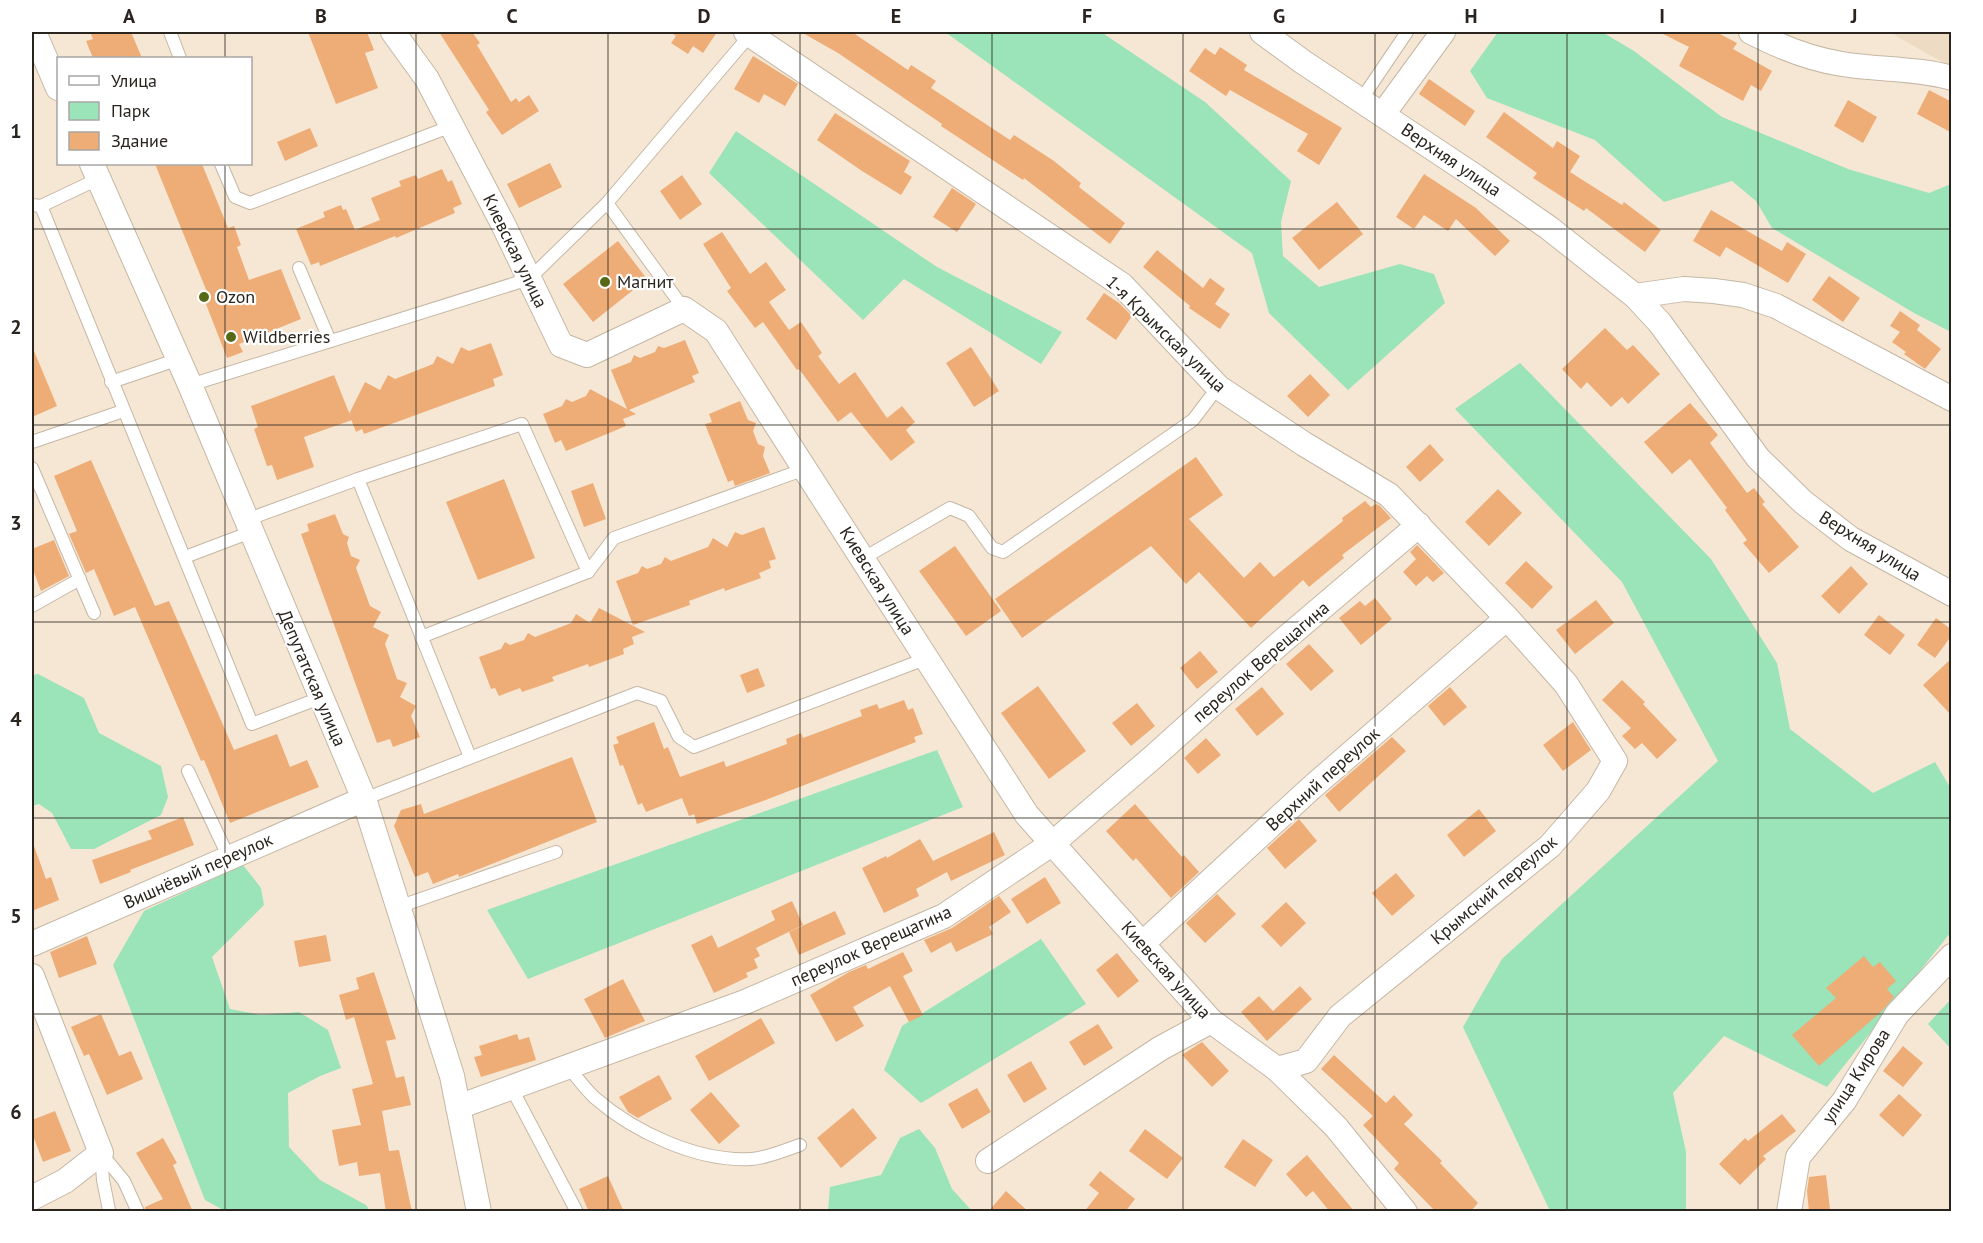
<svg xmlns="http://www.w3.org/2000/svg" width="1983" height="1243" viewBox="0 0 1983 1243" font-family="'PT Sans',sans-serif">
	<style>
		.built { fill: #eedbc3 }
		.green { fill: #9be3b8 }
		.building { fill: #eead77 }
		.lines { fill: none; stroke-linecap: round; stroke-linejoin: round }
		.service-casing { stroke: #c5b7a5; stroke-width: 14 }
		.minor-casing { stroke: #c5b7a5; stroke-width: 26 }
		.service { stroke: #fff; stroke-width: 12 }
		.minor { stroke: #fff; stroke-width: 24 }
		.grid { fill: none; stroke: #29241d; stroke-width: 1.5; stroke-opacity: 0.55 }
		.poi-dot { fill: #566916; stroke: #fff; stroke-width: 2 }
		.labels { text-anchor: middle; stroke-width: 4.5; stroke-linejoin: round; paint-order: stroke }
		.street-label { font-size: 18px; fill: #29241d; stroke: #fff }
		.poi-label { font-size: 18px; fill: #29241d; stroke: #fff; text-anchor: start }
		.neatline { fill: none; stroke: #29241d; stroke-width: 2 }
		.grid-label { font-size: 20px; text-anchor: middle; font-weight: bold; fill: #29241d }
	</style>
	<rect width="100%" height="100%" fill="#f6e7d4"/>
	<path class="built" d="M1889,32H1951V64L1944,63Z"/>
	<g class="green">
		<path d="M945,32H1101L1205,102L1291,181L1281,222L1283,256L1319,287L1400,264L1434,274L1445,303L1348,390L1269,313L1252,253Z"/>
		<path d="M1498,32H1602L1634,51L1722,117L1848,169L1929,193L1951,184V332L1914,313L1772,228L1756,201L1732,181L1664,202L1595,140L1487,98L1470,71Z"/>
		<path d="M736,131L937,267L1062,332L1041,364L904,279L863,320L709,173Z"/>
		<path d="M1520,363L1711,559L1777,663L1790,729L1873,793L1935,762L1951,789V932L1827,1087L1724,1036L1673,1093L1686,1152V1211H1550L1463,1027L1502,959L1718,761L1622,582L1455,409Z"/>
		<path d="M38,674L84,698L99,733L161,766L168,797L161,815L94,849H71L52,813L39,804L32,806V675Z"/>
		<path d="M937,750L963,807L528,979L487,910Z"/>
		<path d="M243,865L261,888L264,905L212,957L230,1009L261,1015L299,1012L328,1030L341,1068L320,1076L288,1093L289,1147L320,1180L366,1205L370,1211H225L205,1200L113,965L144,911Z"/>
		<path d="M1041,939L1086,1004L921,1103L884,1070L902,1026Z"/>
		<path d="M1951,999V1049L1928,1024Z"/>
		<path d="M919,1129L935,1148L952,1189L972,1211H828L830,1187L881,1175L900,1138Z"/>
	</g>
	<g class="building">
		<path d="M90,32H131L142,58H93L86,41L93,39Z"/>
		<path d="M308,32H367L374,50L365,53L378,88L336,104Z"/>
		<path d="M439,32H472L480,43L477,45L511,102L516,98L519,102L529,95L539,111L502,135L486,112L489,110Z"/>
		<path d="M670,32H717L703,53L693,46L688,54L671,43L676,36Z"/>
		<path d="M801,32H852L908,70L911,65L936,81L931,88L1010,140L1014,135L1054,161L1081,183L1079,187L1125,223L1110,244L1024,178L1023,180L941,126L942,124L838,53Z"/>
		<path d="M1659,32H1716L1737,43L1733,49L1772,71L1761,91L1751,85L1743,101L1679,66L1689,47Z"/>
		<path d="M1220,47L1247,65L1244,70L1342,128L1319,165L1297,151L1308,134L1230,90L1226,96L1189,71L1205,48L1215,55Z"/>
		<path d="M753,56L798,84L785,106L764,94L759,103L734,89Z"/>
		<path d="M1429,79L1475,111L1465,126L1419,94Z"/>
		<path d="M1929,90L1952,102V133L1917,114Z"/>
		<path d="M1848,100L1877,117L1863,143L1834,126Z"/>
		<path d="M1504,112L1553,148L1557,141L1580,156L1570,172L1622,205L1624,202L1661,230L1645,252L1586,208L1584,211L1533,178L1537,173L1486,137Z"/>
		<path d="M835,113L910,161L904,172L912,177L901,195L862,171L817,140Z"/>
		<path d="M310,128L318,146L285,161L277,142Z"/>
		<path d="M550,163L562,187L519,208L507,184Z"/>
		<path d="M155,164H202L228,228L234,226L241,245L237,247L249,280L281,269L301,319L239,344L243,352L227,358L202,294L207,292Z"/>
		<path d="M442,169L448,182L452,180L462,204L453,208L455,213L396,238L395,236L320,266L319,262L311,265L296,229L325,217L323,212L341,205L343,210L346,209L355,230L380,220L371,198L401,186L399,181L416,175L418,179Z"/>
		<path d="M1424,174L1476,208L1510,241L1495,256L1456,219L1448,231L1424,215L1414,229L1396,217Z"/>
		<path d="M682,175L702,204L680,220L660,191Z"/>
		<path d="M952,188L976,204L957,232L933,217Z"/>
		<path d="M1337,202L1363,234L1319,270L1292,238Z"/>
		<path d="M1711,210L1782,251L1787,242L1806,254L1788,283L1726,247L1720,257L1693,241Z"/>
		<path d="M722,232L750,274L766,262L786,290L769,302L789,330L801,322L822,353L818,356L839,384L855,372L887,418L902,406L915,422L906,430L915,442L891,461L851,412L838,422L799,369L797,370L763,322L755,328L727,291L731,288L703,244Z"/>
		<path d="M618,241L647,279L593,322L563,284Z"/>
		<path d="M1157,250L1203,288L1210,278L1225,289L1215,304L1230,314L1220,329L1189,308L1190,306L1143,267Z"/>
		<path d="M1829,276L1860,298L1843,322L1812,300Z"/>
		<path d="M1104,293L1119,303L1132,316L1116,340L1086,319Z"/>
		<path d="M1900,311L1920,325L1917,330L1941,349L1925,369L1904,354L1906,352L1892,342L1900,332L1890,326Z"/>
		<path d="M1605,328L1627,350L1633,345L1660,374L1628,404L1622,397L1611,407L1587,382L1581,389L1562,369Z"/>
		<path d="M685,340L699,373L692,376L695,382L629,410L636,414L623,419L626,426L566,451L561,440L555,443L543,414L562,406L566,399L572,402L586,396L590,389L627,409L611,370L631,362L634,355L640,358L655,352L658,346L664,348Z"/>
		<path d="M491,343L503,375L493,379L495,386L364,434L362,429L356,432L349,414L365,382L380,390L388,375L395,379L433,364L437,356L453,364L461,347L469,351Z"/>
		<path d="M32,346L57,406L32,417Z"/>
		<path d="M971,347L999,391L974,407L946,363Z"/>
		<path d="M1310,374L1330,395L1308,417L1287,396Z"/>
		<path d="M334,375L352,420L304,437L314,467L277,480L272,465L267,466L254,429L258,427L251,406Z"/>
		<path d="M740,401L748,420L756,423L753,431L758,444L765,447L763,456L770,473L735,486L733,480L728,482L705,424L712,422L709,414Z"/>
		<path d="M1690,403L1718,435L1710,443L1747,493L1754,488L1765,502L1762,504L1799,547L1769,573L1743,543L1747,540L1725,510L1727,508L1690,459L1672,474L1644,442Z"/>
		<path d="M1430,444L1444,460L1420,482L1406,467Z"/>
		<path d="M1196,457L1223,495L1189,519L1244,578L1260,562L1274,577L1343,521L1342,518L1365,501L1371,507L1376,504L1380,506L1391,518L1342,555L1344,558L1309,587L1303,580L1251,628L1199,572L1186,584L1151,546L1022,638L995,599Z"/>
		<path d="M91,460L155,606L169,601L234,750L277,734L290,767L307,760L319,787L230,823L204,760L201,761L135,607L114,616L94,569L86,573L69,534L77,531L54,476Z"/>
		<path d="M504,479L535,558L478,580L446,502Z"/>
		<path d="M593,483L606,519L584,527L571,491Z"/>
		<path d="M1498,489L1522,513L1489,546L1465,522Z"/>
		<path d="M335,514L343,534L349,537L347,543L351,556L360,560L356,568L370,606L381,612L373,627L389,635L385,644L397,679L407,683L400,697L416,706L411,716L420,737L393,747L390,739L377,743L301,534L309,531L307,524Z"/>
		<path d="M764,527L776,559L769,561L771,568L759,573L761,578L725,591L724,588L689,601L690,605L633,625L616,581L638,573L642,566L647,569L661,564L665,557L671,561L708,547L713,538L727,547L735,532L742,535Z"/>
		<path d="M54,540L69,576L41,591L32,567V549Z"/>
		<path d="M1417,545L1444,573L1433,582L1427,576L1416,586L1403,572L1416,559L1410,552Z"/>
		<path d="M955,546L1001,611L966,636L919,571Z"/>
		<path d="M1526,561L1553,587L1532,609L1505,583Z"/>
		<path d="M1851,566L1868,584L1839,614L1821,596Z"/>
		<path d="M1375,598L1392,619L1361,645L1339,618L1360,601L1365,606Z"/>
		<path d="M1596,600L1614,623L1575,654L1556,630Z"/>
		<path d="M599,608L645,632L632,637L634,644L623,649L624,654L589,667L588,664L552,677L554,681L522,692L520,688L499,696L495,688L491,689L479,657L501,649L505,642L510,645L524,640L528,633L535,637L571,623L576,614L590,623Z"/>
		<path d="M1879,615L1905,635L1890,655L1864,635Z"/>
		<path d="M1936,618L1952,630V635L1935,658L1917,645Z"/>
		<path d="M1309,644L1334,671L1311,691L1286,664Z"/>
		<path d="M1200,651L1218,672L1197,689L1180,668Z"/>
		<path d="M1952,658V716L1923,685Z"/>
		<path d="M758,668L765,686L747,693L740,675Z"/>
		<path d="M1622,680L1645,702L1643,704L1677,740L1657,759L1642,743L1635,749L1622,736L1631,728L1602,700Z"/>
		<path d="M1038,686L1086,751L1049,779L1001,713Z"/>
		<path d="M1262,687L1284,714L1257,736L1235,709Z"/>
		<path d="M1450,687L1467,707L1444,726L1428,706Z"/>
		<path d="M904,700L908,710L913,708L923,734L914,737L916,742L763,801L697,824L694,814L689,816L682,798L646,812L642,803L638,805L623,765L620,766L613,745L619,743L616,737L654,722L664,749L668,747L680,777L724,761L726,767L787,744L786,739L801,733L803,738L862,716L860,710L877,704L879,709Z"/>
		<path d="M1137,703L1155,726L1131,746L1112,723Z"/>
		<path d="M1573,722L1591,750L1563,771L1543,745Z"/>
		<path d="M1392,737L1406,751L1339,812L1325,795Z"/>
		<path d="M1206,738L1221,755L1198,774L1184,758Z"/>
		<path d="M572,757L597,822L459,877L458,874L433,884L428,872L415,877L394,826L401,810L421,804L424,814Z"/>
		<path d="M1135,804L1182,857L1184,855L1199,872L1171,898L1136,858L1133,861L1106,831Z"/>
		<path d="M1479,809L1496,831L1464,857L1447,835Z"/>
		<path d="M183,817L194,845L130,870L131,872L100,884L92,860L152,839L148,831Z"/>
		<path d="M1299,819L1317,841L1285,869L1267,848Z"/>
		<path d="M994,832L1005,855L951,881L947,872L916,889L919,896L884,913L862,868L886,856L887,858L920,839L933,861Z"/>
		<path d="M34,846L46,879L51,877L59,900L32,911V847Z"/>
		<path d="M1396,873L1415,896L1392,916L1372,893Z"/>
		<path d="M1045,877L1061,903L1027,924L1011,899Z"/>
		<path d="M1217,894L1236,914L1205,943L1186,923Z"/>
		<path d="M999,896L1011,912L989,927L993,934L956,952L951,942L931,953L924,940L952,928Z"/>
		<path d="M792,901L803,925L756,948L760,956L754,959L758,968L746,973L748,977L714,993L691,945L712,935L718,948L775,920L771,911Z"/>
		<path d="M1286,902L1306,923L1281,947L1261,926Z"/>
		<path d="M835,911L846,934L799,955L789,932Z"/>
		<path d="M326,935L331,961L299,967L294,941Z"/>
		<path d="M87,936L97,964L59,978L50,952Z"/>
		<path d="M903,952L913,971L903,976L923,1015L909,1022L890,986L853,1007L864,1026L836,1042L810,995L849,972L866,965L868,969Z"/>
		<path d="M1117,953L1139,981L1118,998L1096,970Z"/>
		<path d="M1864,956L1873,967L1880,962L1896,981L1887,989L1894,997L1882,1011L1819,1066L1792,1035L1836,998L1826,988Z"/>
		<path d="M374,972L396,1039L386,1041L396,1078L404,1076L411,1105L382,1111L389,1151L399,1150L412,1212H386L380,1173L359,1176L357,1162L339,1166L332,1130L361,1125L352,1089L373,1084L354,1017L346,1020L339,995L359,989L356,978Z"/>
		<path d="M623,979L645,1021L605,1038L584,999Z"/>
		<path d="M1300,986L1312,999L1267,1041L1241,1012L1259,996L1273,1011Z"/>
		<path d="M101,1014L119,1056L131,1051L143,1079L107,1095L89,1054L84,1056L71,1027Z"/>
		<path d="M761,1018L775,1043L709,1081L695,1056Z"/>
		<path d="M1098,1024L1113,1048L1084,1066L1069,1042Z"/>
		<path d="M517,1034L519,1040L529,1037L536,1060L481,1077L474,1057L482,1055L479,1046Z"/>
		<path d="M1202,1042L1229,1071L1212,1087L1182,1055Z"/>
		<path d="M1903,1046L1923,1063L1903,1087L1883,1071Z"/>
		<path d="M1334,1055L1386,1103L1394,1095L1413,1115L1404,1124L1442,1161L1440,1163L1478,1203L1470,1212H1436L1394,1169L1399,1163L1363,1125L1373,1116L1321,1069Z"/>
		<path d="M1031,1061L1047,1089L1024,1103L1007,1075Z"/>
		<path d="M659,1075L672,1099L638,1118L628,1112L619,1097Z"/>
		<path d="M977,1088L991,1112L962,1129L948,1104Z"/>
		<path d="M711,1092L740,1126L719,1144L690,1110Z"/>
		<path d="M1899,1094L1922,1115L1903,1137L1879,1115Z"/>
		<path d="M853,1108L877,1138L841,1168L817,1138Z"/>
		<path d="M55,1111L71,1151L43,1162L32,1133V1120Z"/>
		<path d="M1782,1114L1796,1131L1763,1156L1766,1159L1740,1185L1719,1164L1745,1138L1748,1141Z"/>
		<path d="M1145,1129L1183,1158L1167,1179L1129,1151Z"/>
		<path d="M163,1138L177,1163L173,1165L193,1212H146L145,1207L163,1199L136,1153Z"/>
		<path d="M1243,1139L1273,1160L1255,1187L1224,1167Z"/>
		<path d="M1307,1155L1355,1212H1330L1313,1191L1306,1197L1286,1174Z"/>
		<path d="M1100,1171L1135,1199L1125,1212H1084L1099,1193L1089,1185Z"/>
		<path d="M1826,1175L1830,1209L1809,1212L1807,1191L1809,1177Z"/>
		<path d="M608,1176L624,1212H589L579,1189Z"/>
		<path d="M1006,1191L1029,1212H988Z"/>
	</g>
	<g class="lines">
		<g class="service-casing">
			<g id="service">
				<path d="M170,32L180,58"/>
				<path d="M1361,100L1407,32"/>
				<path d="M221,164L235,197L250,203L452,126"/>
				<path d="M607,203L684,309"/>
				<path d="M32,205L41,206L252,724L320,698"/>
				<path d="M41,206L98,179"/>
				<path d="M299,268L330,341"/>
				<path d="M111,382L179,359"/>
				<path d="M190,385L529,279L607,203L750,35"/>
				<path d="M32,442L123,411"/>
				<path d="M32,468L94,613"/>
				<path d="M358,479L470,757"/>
				<path d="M246,520L358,479L522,424L588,572"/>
				<path d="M185,557L251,532"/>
				<path d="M862,559L950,508L969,516L992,548L1003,552L1193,420L1218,387"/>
				<path d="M32,606L80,579"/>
				<path d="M421,637L588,572L614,538L805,469"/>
				<path d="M188,771L229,858"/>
				<path d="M364,799L637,693L661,701L679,737L694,747L925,659"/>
				<path d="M398,907L556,852"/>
				<path d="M568,1067C577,1077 585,1089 595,1098C634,1132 698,1162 751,1159C767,1158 785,1150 800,1145"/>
				<path d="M511,1087L577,1212"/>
				<path d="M101,1153L124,1181L138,1212"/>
				<path d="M101,1154L103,1180L109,1210"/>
			</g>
		</g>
		<g class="minor-casing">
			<g id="minor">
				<path d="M34,32L58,88"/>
				<path d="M393,32L427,79L503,224L561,345L587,355L684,309L716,331L1027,815L1211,1021L1277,1069L1336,1127L1405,1212"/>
				<path d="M746,32L1122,285L1218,387L1304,444L1389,495L1507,618L1566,684L1615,761L1598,791L1550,846L1340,1016L1306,1061L1277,1069"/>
				<path d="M1262,32L1303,62L1476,177L1549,228L1635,296L1660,323L1758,458L1803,502L1851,539L1952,594"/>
				<path d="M1751,32C1780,47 1809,59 1842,64C1878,70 1916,68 1952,78"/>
				<path d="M1383,114L1443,32"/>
				<path d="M92,164L190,385L364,799L452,1076L479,1212"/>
				<path d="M1635,296L1684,289L1714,291L1743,295L1776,306L1952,399"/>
				<path d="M32,944L364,799"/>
				<path d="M1142,944L1310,789L1507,618"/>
				<path d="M32,976L101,1153L65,1181L32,1198"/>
				<path d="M458,1107L745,1002L944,916L1053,843L1152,758L1279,644L1419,525"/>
				<path d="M988,1161L1161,1048L1211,1021"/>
				<path d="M1789,1212L1798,1157L1844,1101L1897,1014L1952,956"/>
			</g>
		</g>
		<use href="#service" class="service"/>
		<use href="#minor" class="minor"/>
	</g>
	<path class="grid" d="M225,32V58M416,32V1212M608,32V1212M800,32V1212M992,32V1212M1183,32V1212M1375,32V1212M1567,32V1212M1758,32V1212M225,164V1212M32,229H1952M32,425H1952M32,622H1952M32,818H1952M32,1014H1952"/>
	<g class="poi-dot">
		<circle cx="605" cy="282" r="6"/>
		<circle cx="204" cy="297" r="6"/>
		<circle cx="231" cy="337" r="6"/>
	</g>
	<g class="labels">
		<g class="street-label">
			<text transform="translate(1451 160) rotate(34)" y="6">Верхняя улица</text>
			<text transform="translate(515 251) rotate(64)" y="6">Киевская улица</text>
			<text transform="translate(1166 334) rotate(44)" y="6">1-я Крымская улица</text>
			<text transform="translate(1870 546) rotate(32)" y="6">Верхняя улица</text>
			<text transform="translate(877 581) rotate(58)" y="6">Киевская улица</text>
			<text transform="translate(1261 662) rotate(-41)" y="6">переулок Верещагина</text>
			<text transform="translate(312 678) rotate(67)" y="6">Депутатская улица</text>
			<text transform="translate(1323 779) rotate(-42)" y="6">Верхний переулок</text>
			<text transform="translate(198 871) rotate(-24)" y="6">Вишнёвый переулок</text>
			<text transform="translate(1494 890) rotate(-40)" y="6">Крымский переулок</text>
			<text transform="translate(871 946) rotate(-24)" y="6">переулок Верещагина</text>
			<text transform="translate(1166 970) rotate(48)" y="6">Киевская улица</text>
			<text transform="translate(1856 1076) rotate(-57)" y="6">улица Кирова</text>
		</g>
		<g class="poi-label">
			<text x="617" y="288">Магнит</text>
			<text x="216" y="303">Ozon</text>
			<text x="243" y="343">Wildberries</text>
		</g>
	</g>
	<rect width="1983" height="1243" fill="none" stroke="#ffffff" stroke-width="66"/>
	<rect x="57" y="57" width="195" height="108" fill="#ffffff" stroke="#a9a7a5" stroke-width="1.5"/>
	<rect x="69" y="76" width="30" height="9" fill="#ffffff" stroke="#a9a7a5" stroke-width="1.5"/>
	<text x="111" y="87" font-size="18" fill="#29241d">Улица</text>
	<rect x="69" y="102" width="30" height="18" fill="#9be3b8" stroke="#a9a7a5" stroke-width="1.5"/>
	<text x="111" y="117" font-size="18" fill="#29241d">Парк</text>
	<rect x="69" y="132" width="30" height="18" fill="#eead77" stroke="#a9a7a5" stroke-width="1.5"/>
	<text x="111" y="147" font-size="18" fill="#29241d">Здание</text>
	<rect x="33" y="33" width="1917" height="1177" class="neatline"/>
	<g class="grid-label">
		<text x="129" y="23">A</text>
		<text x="321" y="23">B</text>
		<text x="512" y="23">C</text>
		<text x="704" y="23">D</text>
		<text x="896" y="23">E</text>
		<text x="1087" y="23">F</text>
		<text x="1279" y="23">G</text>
		<text x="1471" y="23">H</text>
		<text x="1662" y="23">I</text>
		<text x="1854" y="23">J</text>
		<text x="16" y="138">1</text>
		<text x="16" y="334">2</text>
		<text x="16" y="530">3</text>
		<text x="16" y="726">4</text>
		<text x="16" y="923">5</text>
		<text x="16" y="1119">6</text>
	</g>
</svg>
